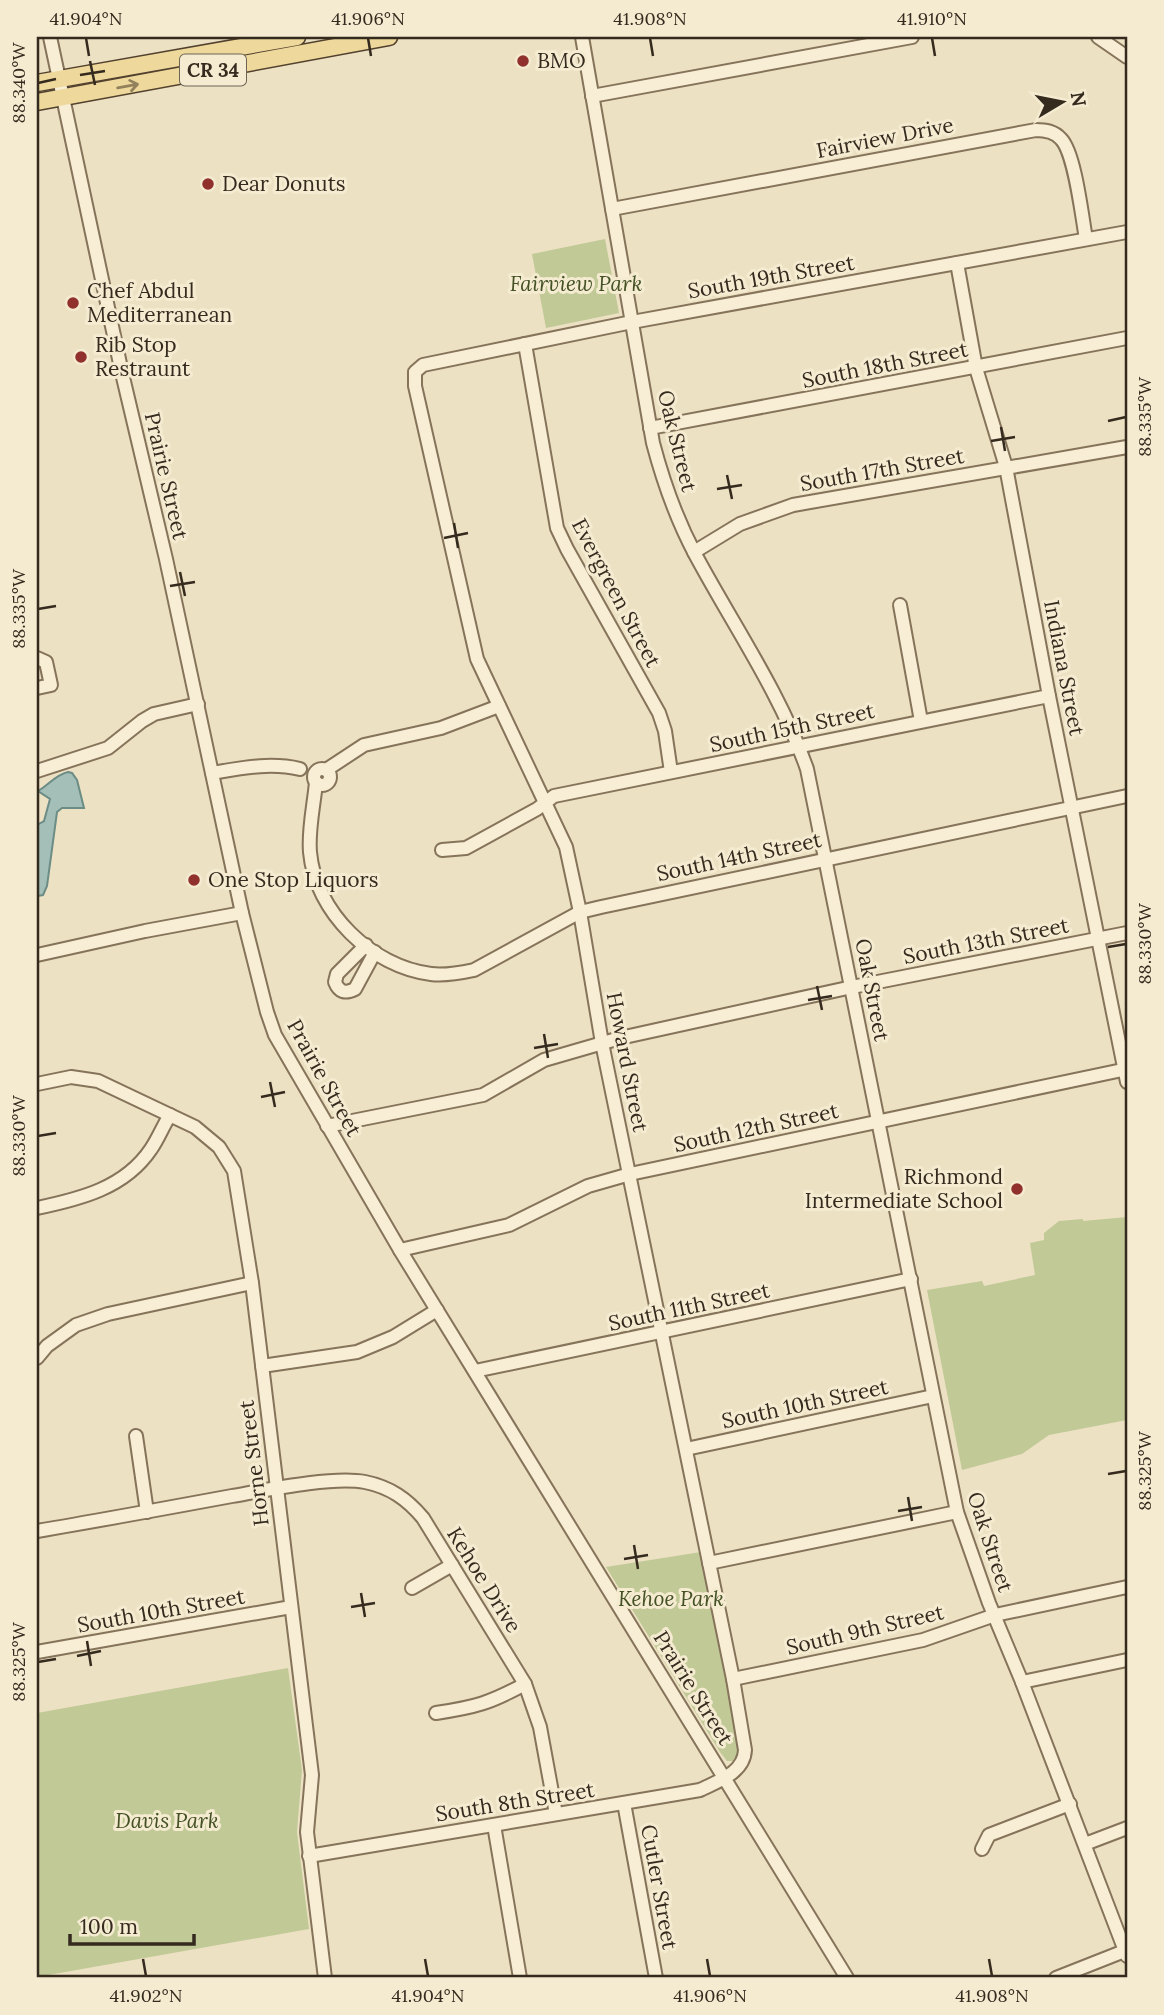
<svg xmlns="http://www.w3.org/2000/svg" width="1164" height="2015" viewBox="0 0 1164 2015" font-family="Lora,serif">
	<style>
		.park { fill: #c1c997 }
		.water { fill: #a4bfb8; stroke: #6c8c86; stroke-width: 2 }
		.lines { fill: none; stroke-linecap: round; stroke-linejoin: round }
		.minor-casing { stroke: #85735a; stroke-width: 16 }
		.major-casing { stroke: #52412e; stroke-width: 19 }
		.minor { stroke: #f7eed5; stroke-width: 12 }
		.major { stroke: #eed89b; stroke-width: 16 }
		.oneway { stroke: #92815c }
		.ticks { fill: none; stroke: #352a1e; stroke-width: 2.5 }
		.poi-dot { fill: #91312d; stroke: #f4ebd1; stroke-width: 2.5 }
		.labels { text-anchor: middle; stroke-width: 6; stroke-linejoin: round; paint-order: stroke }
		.shield { fill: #f4ebd1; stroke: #6e6454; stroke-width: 2 }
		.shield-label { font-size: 19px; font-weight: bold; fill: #352a1e }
		.poi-label { font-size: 21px; fill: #352a1e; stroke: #f4ebd1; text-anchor: start }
		.street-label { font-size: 21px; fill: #352a1e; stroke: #f4ebd1 }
		.park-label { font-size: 21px; font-style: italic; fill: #445125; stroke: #f4ebd1 }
		.neatline { fill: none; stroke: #352a1e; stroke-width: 2.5 }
		.ticks-label { font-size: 18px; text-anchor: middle; fill: #352a1e }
	</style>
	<rect width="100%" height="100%" fill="#ece1c2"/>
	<g class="park">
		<path d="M605,239L619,313L546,328L532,254Z"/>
		<path d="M1127,1217V1420L1049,1435L1022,1454L962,1470L927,1290L982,1281L984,1286L1035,1275L1030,1243L1044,1240V1233L1059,1221L1083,1219V1221Z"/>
		<path d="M701,1552L740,1756L738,1761H727L720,1752L606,1567Z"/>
		<path d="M288,1668L302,1770L297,1832L309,1929L37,1977V1713Z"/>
	</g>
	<path class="water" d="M68,772L72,773L77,780L84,808H62L57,812L47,886L43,895L37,896V825L44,821L50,799L38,791C49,785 55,775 68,772Z"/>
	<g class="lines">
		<g class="minor-casing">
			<g id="minor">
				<path d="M50,37L122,373L166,559L242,913L267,1012L275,1035L400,1250L847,1978"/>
				<path d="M582,37L653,443C663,481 676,518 695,554C733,625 780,692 807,769L957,1512L989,1603L1022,1682L1127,1956"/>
				<path d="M1098,37L1127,57"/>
				<path d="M592,96L912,37"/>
				<path d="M612,209L1036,130C1045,130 1054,131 1061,139C1075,153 1082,217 1086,239"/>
				<path d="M957,263L976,368L1006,467L1049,696L1127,1082"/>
				<path d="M525,344L557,528L567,549L659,713L665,731L671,772"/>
				<path d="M650,428L1127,338"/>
				<path d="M694,552L740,524L793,505L1127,447"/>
				<path d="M900,605L921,721"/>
				<path d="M37,658L46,662L51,685L37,688"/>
				<circle cx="322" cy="777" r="8"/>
				<path d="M326,770L364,745L441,728L499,706"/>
				<path d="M37,771L108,748L142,721L154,714L198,704"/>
				<path d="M212,773C242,768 270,762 300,769"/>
				<path d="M316,782C314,805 308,830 310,852C315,912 372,967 431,974C445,976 460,973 474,970L580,912L601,907L1127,796"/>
				<path d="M442,850L466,848L537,809L554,796L1049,696"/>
				<path d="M366,945L337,974L335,982C339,992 345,994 355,989L375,952"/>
				<path d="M37,955L145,931L242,913"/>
				<path d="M37,1084L71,1077L98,1081L195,1127L219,1147L234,1171L252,1283L312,1775L307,1832L325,1978"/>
				<path d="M327,1126L483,1095L544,1060L620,1038L852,987L1127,933"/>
				<path d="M37,1208C80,1199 125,1188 151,1149C158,1139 163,1126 170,1115"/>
				<path d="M400,1250L509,1225L588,1186L630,1174L1127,1069"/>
				<path d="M37,1358L47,1346L76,1325L108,1314L252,1283"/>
				<path d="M262,1366L357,1352L393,1337L437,1310"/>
				<path d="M475,1371L911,1279"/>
				<path d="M136,1436L147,1512"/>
				<path d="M686,1449L933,1396"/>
				<path d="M37,1531C102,1520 167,1508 232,1496C266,1490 332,1476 365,1482C390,1487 407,1499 423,1518L525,1684L540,1727L556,1814"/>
				<path d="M709,1563L957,1512"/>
				<path d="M412,1588L452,1565"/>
				<path d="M37,1652L291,1607"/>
				<path d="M733,1679L923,1640L995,1615L1127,1587"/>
				<path d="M1022,1682L1127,1660"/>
				<path d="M436,1713C476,1707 490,1703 525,1684"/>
				<path d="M624,1803L656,1978"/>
				<path d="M494,1825L520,1978"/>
				<path d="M1085,1844L1127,1828"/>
				<path d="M982,1849L989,1835L1070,1804"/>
				<path d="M309,1856L700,1790C718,1781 744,1773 745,1750L733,1679L602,1043L580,912L566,847L477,659L415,386V372L423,365L632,322L1127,232"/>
				<path d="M1056,1978L1127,1950"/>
			</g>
		</g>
		<g class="major-casing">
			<g id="major">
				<path d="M37,83L297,37"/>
				<path d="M37,102L389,37"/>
			</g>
		</g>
		<use href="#minor" class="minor"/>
		<use href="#major" class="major"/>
	</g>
	<defs><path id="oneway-shaft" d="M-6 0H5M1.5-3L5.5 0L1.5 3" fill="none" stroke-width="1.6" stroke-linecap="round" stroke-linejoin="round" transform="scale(1.75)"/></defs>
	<use class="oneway" href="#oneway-shaft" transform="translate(128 86) rotate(-10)"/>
	<path class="ticks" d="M86,38L89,56M368,38L371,56M650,38L653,56M932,38L935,56M90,61L95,85M80,75L105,71M38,83L56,79M1108,421L1126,417M1001,427L1005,451M991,441L1015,437M727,475L732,499M717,489L742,485M454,523L458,548M444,538L468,533M180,572L185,596M170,586L195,582M38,609L56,606M1108,947L1126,944M817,986L822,1010M808,1000L832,996M544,1034L548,1058M534,1048L558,1044M270,1082L275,1107M261,1097L285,1092M38,1136L56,1133M1108,1474L1126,1471M908,1497L912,1521M898,1511L922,1507M634,1545L638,1569M624,1559L648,1555M361,1593L365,1617M351,1607L375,1603M87,1641L91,1666M77,1656L101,1651M38,1662L56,1659M143,1959L146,1976M425,1959L428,1976M707,1959L710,1976M989,1959L992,1976"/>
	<g class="poi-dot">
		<circle cx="523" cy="61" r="7"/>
		<circle cx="208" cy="184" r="7"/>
		<circle cx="73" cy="303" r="7"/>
		<circle cx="81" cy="357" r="7"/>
		<circle cx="194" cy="880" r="7"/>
		<circle cx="1017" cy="1189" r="7"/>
	</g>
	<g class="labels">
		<rect class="shield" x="180" y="54.5" width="66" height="31" rx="5"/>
		<g class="shield-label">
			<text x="213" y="77">CR 34</text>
		</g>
		<g class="poi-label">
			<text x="537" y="68">BMO</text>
			<text x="222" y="191">Dear Donuts</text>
			<text x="87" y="298">Chef Abdul<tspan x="87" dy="24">Mediterranean</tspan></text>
			<text x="95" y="352">Rib Stop<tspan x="95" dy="24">Restraunt</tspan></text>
			<text x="208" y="887">One Stop Liquors</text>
			<text x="1003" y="1184" text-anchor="end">Richmond<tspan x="1003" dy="24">Intermediate School</tspan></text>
		</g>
		<g class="street-label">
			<text transform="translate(885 138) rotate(-11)" y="7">Fairview Drive</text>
			<text transform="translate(771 277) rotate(-10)" y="7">South 19th Street</text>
			<text transform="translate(885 365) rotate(-11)" y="7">South 18th Street</text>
			<text transform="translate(677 441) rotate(76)" y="7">Oak Street</text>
			<text transform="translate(882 470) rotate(-10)" y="7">South 17th Street</text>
			<text transform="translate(166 476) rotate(77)" y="7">Prairie Street</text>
			<text transform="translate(616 593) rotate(62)" y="7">Evergreen Street</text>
			<text transform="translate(1064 668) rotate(79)" y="7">Indiana Street</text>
			<text transform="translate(792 728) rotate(-12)" y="7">South 15th Street</text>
			<text transform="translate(739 857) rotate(-12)" y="7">South 14th Street</text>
			<text transform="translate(986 941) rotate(-11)" y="7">South 13th Street</text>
			<text transform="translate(872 990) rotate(79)" y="7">Oak Street</text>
			<text transform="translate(627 1062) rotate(79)" y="7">Howard Street</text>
			<text transform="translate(324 1078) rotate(61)" y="7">Prairie Street</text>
			<text transform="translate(756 1128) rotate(-12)" y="7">South 12th Street</text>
			<text transform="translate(689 1307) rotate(-12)" y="7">South 11th Street</text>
			<text transform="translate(805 1404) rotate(-12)" y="7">South 10th Street</text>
			<text transform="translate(254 1463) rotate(-97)" y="7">Horne Street</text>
			<text transform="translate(990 1542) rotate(72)" y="7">Oak Street</text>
			<text transform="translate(484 1580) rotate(58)" y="7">Kehoe Drive</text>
			<text transform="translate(161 1611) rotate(-10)" y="7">South 10th Street</text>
			<text transform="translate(865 1630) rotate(-13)" y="7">South 9th Street</text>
			<text transform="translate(693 1688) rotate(58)" y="7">Prairie Street</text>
			<text transform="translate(515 1802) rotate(-9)" y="7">South 8th Street</text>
			<text transform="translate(659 1887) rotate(80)" y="7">Cutler Street</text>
		</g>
		<g class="park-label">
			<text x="576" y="291">Fairview Park</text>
			<text x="671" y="1606">Kehoe Park</text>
			<text x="167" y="1828">Davis Park</text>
		</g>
	</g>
	<rect width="1164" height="2015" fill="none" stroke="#f4ebd1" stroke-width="77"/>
	<g transform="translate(1062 102) rotate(80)" stroke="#f4ebd1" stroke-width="5" paint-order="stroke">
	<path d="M0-5L12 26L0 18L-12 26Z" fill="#352a1e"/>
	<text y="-10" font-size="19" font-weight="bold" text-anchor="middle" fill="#352a1e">N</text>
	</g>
	<path d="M70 1934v10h124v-10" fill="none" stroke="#352a1e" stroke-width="3.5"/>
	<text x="80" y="1934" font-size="21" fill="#352a1e" stroke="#f4ebd1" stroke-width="5" paint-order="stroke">100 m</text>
	<rect x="38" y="38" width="1088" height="1938" class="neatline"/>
	<g class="ticks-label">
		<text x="86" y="25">41.904°N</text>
		<text x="368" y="25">41.906°N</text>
		<text x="650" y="25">41.908°N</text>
		<text x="932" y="25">41.910°N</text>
		<text transform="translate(19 83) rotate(-90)" y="6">88.340°W</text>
		<text transform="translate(1145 417) rotate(-90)" y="6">88.335°W</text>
		<text transform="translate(19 609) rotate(-90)" y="6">88.335°W</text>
		<text transform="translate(1145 944) rotate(-90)" y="6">88.330°W</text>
		<text transform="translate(19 1136) rotate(-90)" y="6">88.330°W</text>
		<text transform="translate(1145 1471) rotate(-90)" y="6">88.325°W</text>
		<text transform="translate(19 1662) rotate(-90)" y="6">88.325°W</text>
		<text x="146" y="2002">41.902°N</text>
		<text x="428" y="2002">41.904°N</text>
		<text x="710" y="2002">41.906°N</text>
		<text x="992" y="2002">41.908°N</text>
	</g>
</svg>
